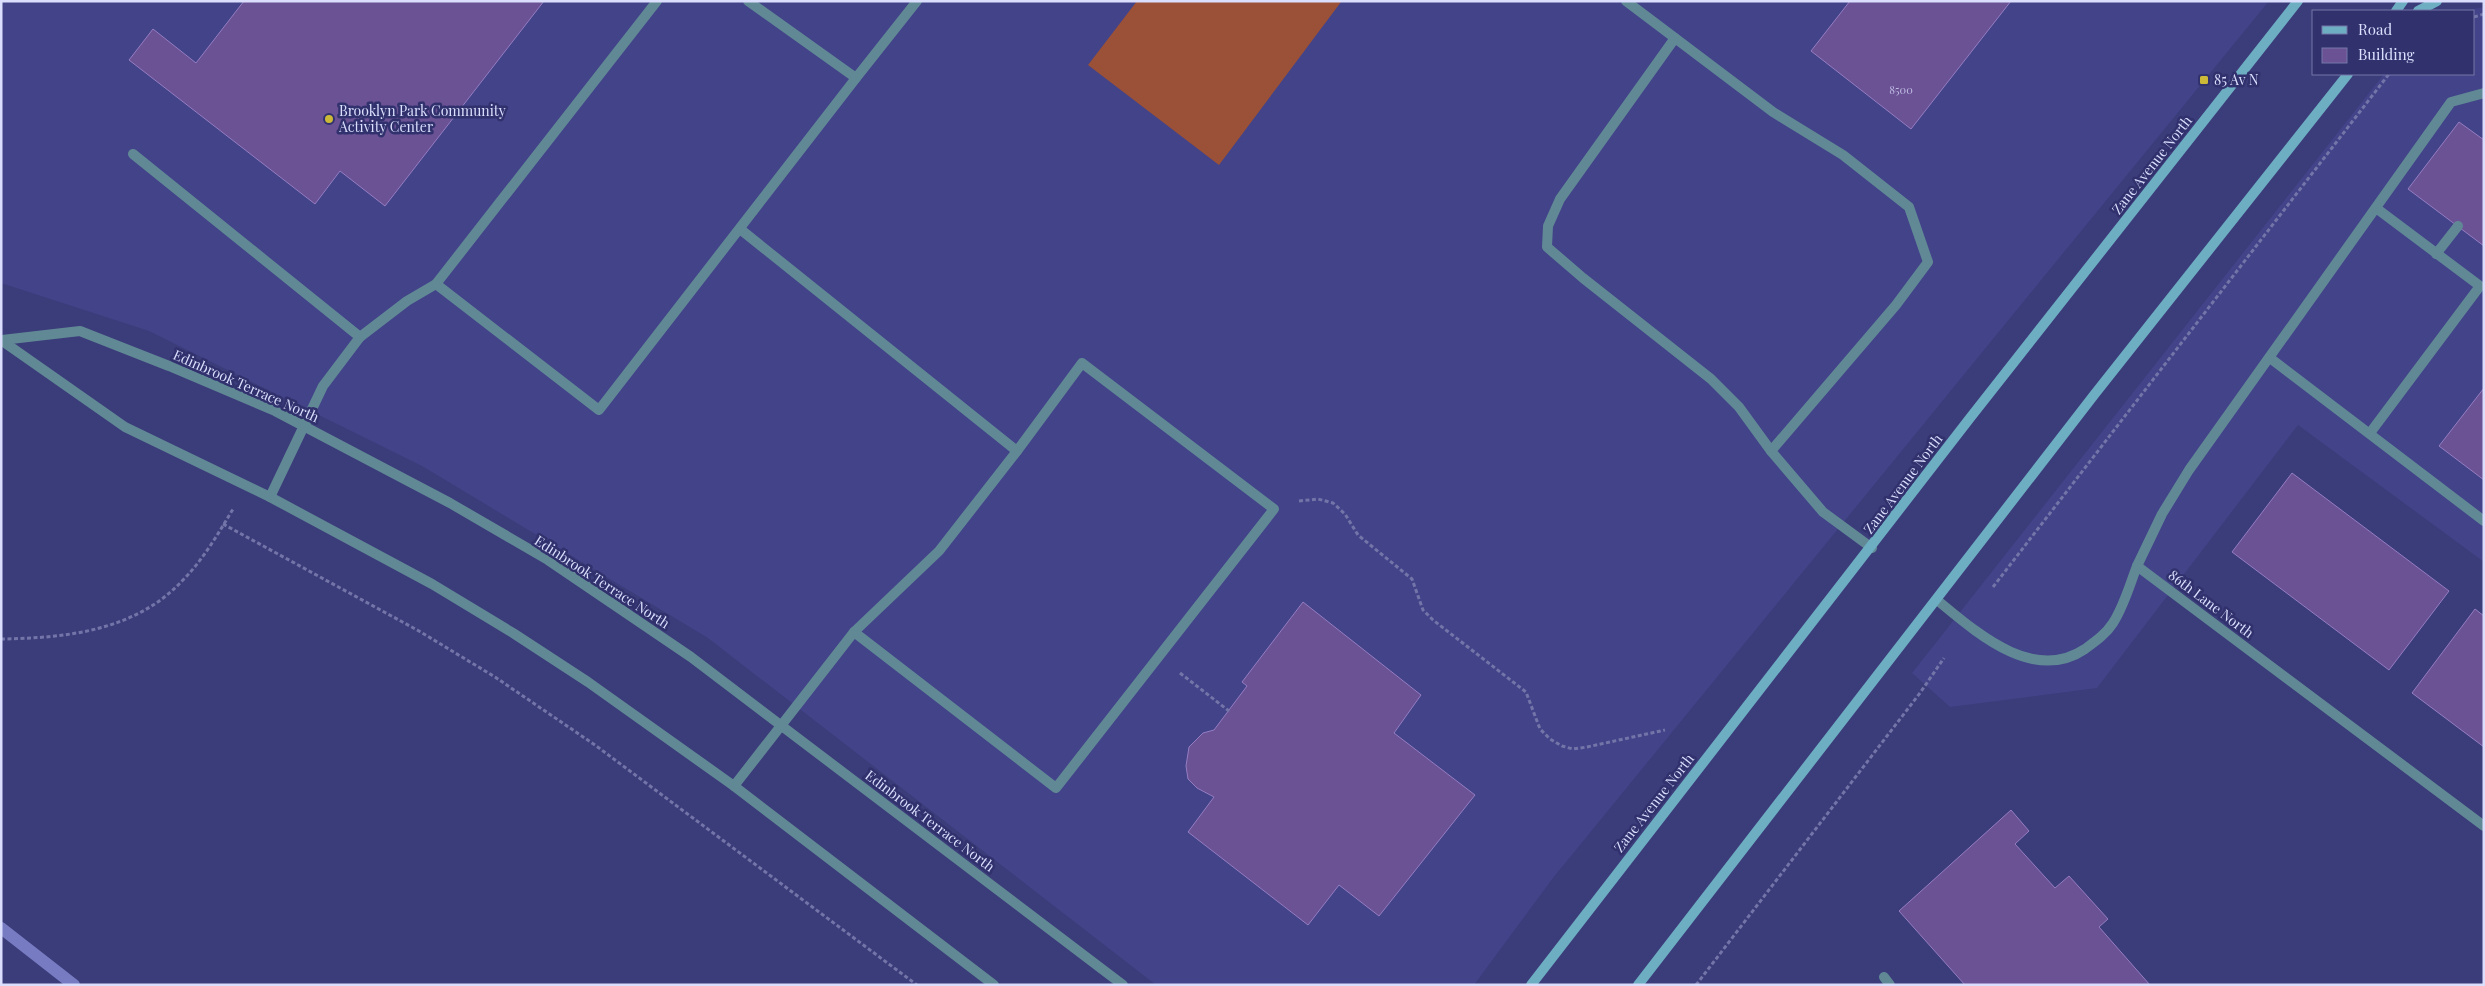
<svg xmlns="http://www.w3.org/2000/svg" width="2485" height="986" viewBox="0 0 2485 986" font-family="'Playfair Display',serif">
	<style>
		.built { fill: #424389 }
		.grass { fill: #9a5138 }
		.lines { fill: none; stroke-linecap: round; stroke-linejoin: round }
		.stream { stroke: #777cc2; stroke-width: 12 }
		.building { fill: #6b5295; stroke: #957dc2 }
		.path { stroke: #7375a8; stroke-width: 3; stroke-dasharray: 4 2.5; stroke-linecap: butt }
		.service { stroke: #618995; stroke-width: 10 }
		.minor { stroke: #618995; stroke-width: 10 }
		.tertiary { stroke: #618995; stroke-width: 10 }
		.secondary { stroke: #6daec2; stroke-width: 10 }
		.poi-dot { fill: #cdb938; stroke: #31316e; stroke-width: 2 }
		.labels { text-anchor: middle; stroke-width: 5; stroke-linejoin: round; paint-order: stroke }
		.number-label { font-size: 11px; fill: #bfbce3 }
		.poi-label { font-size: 14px; fill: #dbdffd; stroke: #31316e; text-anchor: start }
		.street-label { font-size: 14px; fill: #dbdffd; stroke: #31316e }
	</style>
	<rect width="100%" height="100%" fill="#3b3c7a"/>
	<g class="built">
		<path d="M1,1H2269L1553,878L1474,985H1156L708,638L422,466L149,331L1,283Z"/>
		<path d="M2484,7V562L2298,425L2097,688L1950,707L1912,673L2384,74H2474V11H2464Z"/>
	</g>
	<path class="grass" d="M1137,1H1339L1341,2L1219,165L1088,65Z"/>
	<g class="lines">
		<path class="stream" d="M1,928L74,985"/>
	</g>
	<g class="building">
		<path d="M244,1H544L385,206L340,171L315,204L129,60L153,29L196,63Z"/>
		<path d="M1850,1H2011L1911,129L1811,51Z"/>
		<path d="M2459,122L2484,140V246L2408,189Z"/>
		<path d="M2484,388V480L2439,446Z"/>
		<path d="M2292,473L2449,591L2389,670L2232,552Z"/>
		<path d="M1303,602L1421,695L1394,733L1475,795L1379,916L1339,885L1308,925L1188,832L1214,797L1197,788L1188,779L1186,766L1189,747L1203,733L1214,730L1247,686L1242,682Z"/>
		<path d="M2475,609L2484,616V747L2412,693Z"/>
		<path d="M2011,810L2029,831L2015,844L2055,888L2069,876L2108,919L2099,927L2150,985H1965L1899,911Z"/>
	</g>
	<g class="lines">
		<g class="path">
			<path d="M2474,17L2484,14"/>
			<path d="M1299,501L1318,499L1333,503L1345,514L1358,535L1412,579L1423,610L1433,620L1526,692L1540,729L1550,739L1562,746L1573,749L1587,747L1665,730"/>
			<path d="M223,524L419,631L495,677L595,745L917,985"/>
			<path d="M1993,587L2389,74"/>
			<path d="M1,639C66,638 135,631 182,581C203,560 218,534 233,509"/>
			<path d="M1180,673L1229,711"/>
			<path d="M1696,985L1920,693L1944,658"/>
		</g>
		<g class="service">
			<path d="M1626,1L1773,112L1843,155L1909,207L1928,262L1896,305L1771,451L1823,512L1872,548"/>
			<path d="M1675,38L1560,199L1548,226L1547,247L1583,278L1711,379L1739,407L1771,451"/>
			<path d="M856,78L917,1"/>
			<path d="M133,154L360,337"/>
			<path d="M2436,254L2458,226"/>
			<path d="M436,284L599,410L856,78L748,1"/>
			<path d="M2270,358L2484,521"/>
			<path d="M2370,433L2480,286L2376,208"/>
			<path d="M270,497L323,386L360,337L407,301L436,284L657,1"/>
			<path d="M2137,566L2162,514L2189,470L2451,102L2484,93"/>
			<path d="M854,632L1056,788L1274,509L1082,363L1017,451"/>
			<path d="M734,786L854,632L939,551L1017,451L740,229"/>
			<path d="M1884,977L1890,985"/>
		</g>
		<path class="minor" d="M1937,600C1976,632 2033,684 2085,649C2096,641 2106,634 2113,623C2124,606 2130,584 2137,566L2484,826"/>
		<g class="tertiary">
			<path d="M1,340L125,427L270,497L432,584L513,633L588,682L734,786L994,985"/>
			<path d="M2,340L80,331L169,366L275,411L450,503L548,560L691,657L1123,985"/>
		</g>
		<g class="secondary">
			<path d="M2396,11L2403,1"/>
			<path d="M2418,11L2437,1"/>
			<path d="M1531,985L1970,418L2298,1"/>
			<path d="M1638,985L2094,395L2348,74"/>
		</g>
	</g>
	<g class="poi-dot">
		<rect x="2199" y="75" width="10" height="10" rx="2.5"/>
		<circle cx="329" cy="119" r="5"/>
	</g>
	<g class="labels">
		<g class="number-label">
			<text x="1901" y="94">8500</text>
		</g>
		<g class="poi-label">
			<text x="2214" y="85">85 Av N</text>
			<text x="339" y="116">Brooklyn Park Community<tspan x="339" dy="16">Activity Center</tspan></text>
		</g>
		<g class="street-label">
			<text transform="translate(2152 165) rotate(-52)" y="5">Zane Avenue North</text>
			<text transform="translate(246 386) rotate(24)" y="5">Edinbrook Terrace North</text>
			<text transform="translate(1903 484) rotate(-53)" y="5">Zane Avenue North</text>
			<text transform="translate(602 582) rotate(33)" y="5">Edinbrook Terrace North</text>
			<text transform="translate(2211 604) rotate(37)" y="5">86th Lane North</text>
			<text transform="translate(1654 803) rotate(-52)" y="5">Zane Avenue North</text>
			<text transform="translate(930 821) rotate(37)" y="5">Edinbrook Terrace North</text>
		</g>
	</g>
	<rect width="2485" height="986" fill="none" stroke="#dbdffd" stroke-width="5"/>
	<rect x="2312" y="10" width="162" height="65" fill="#31316e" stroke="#7577a7"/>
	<rect x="2322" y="26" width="25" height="8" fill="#6daec2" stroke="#7577a7"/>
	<text x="2358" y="35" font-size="15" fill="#dbdffd">Road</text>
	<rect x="2322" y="48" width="25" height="15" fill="#6b5295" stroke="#7577a7"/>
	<text x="2358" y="60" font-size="15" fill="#dbdffd">Building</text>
</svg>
